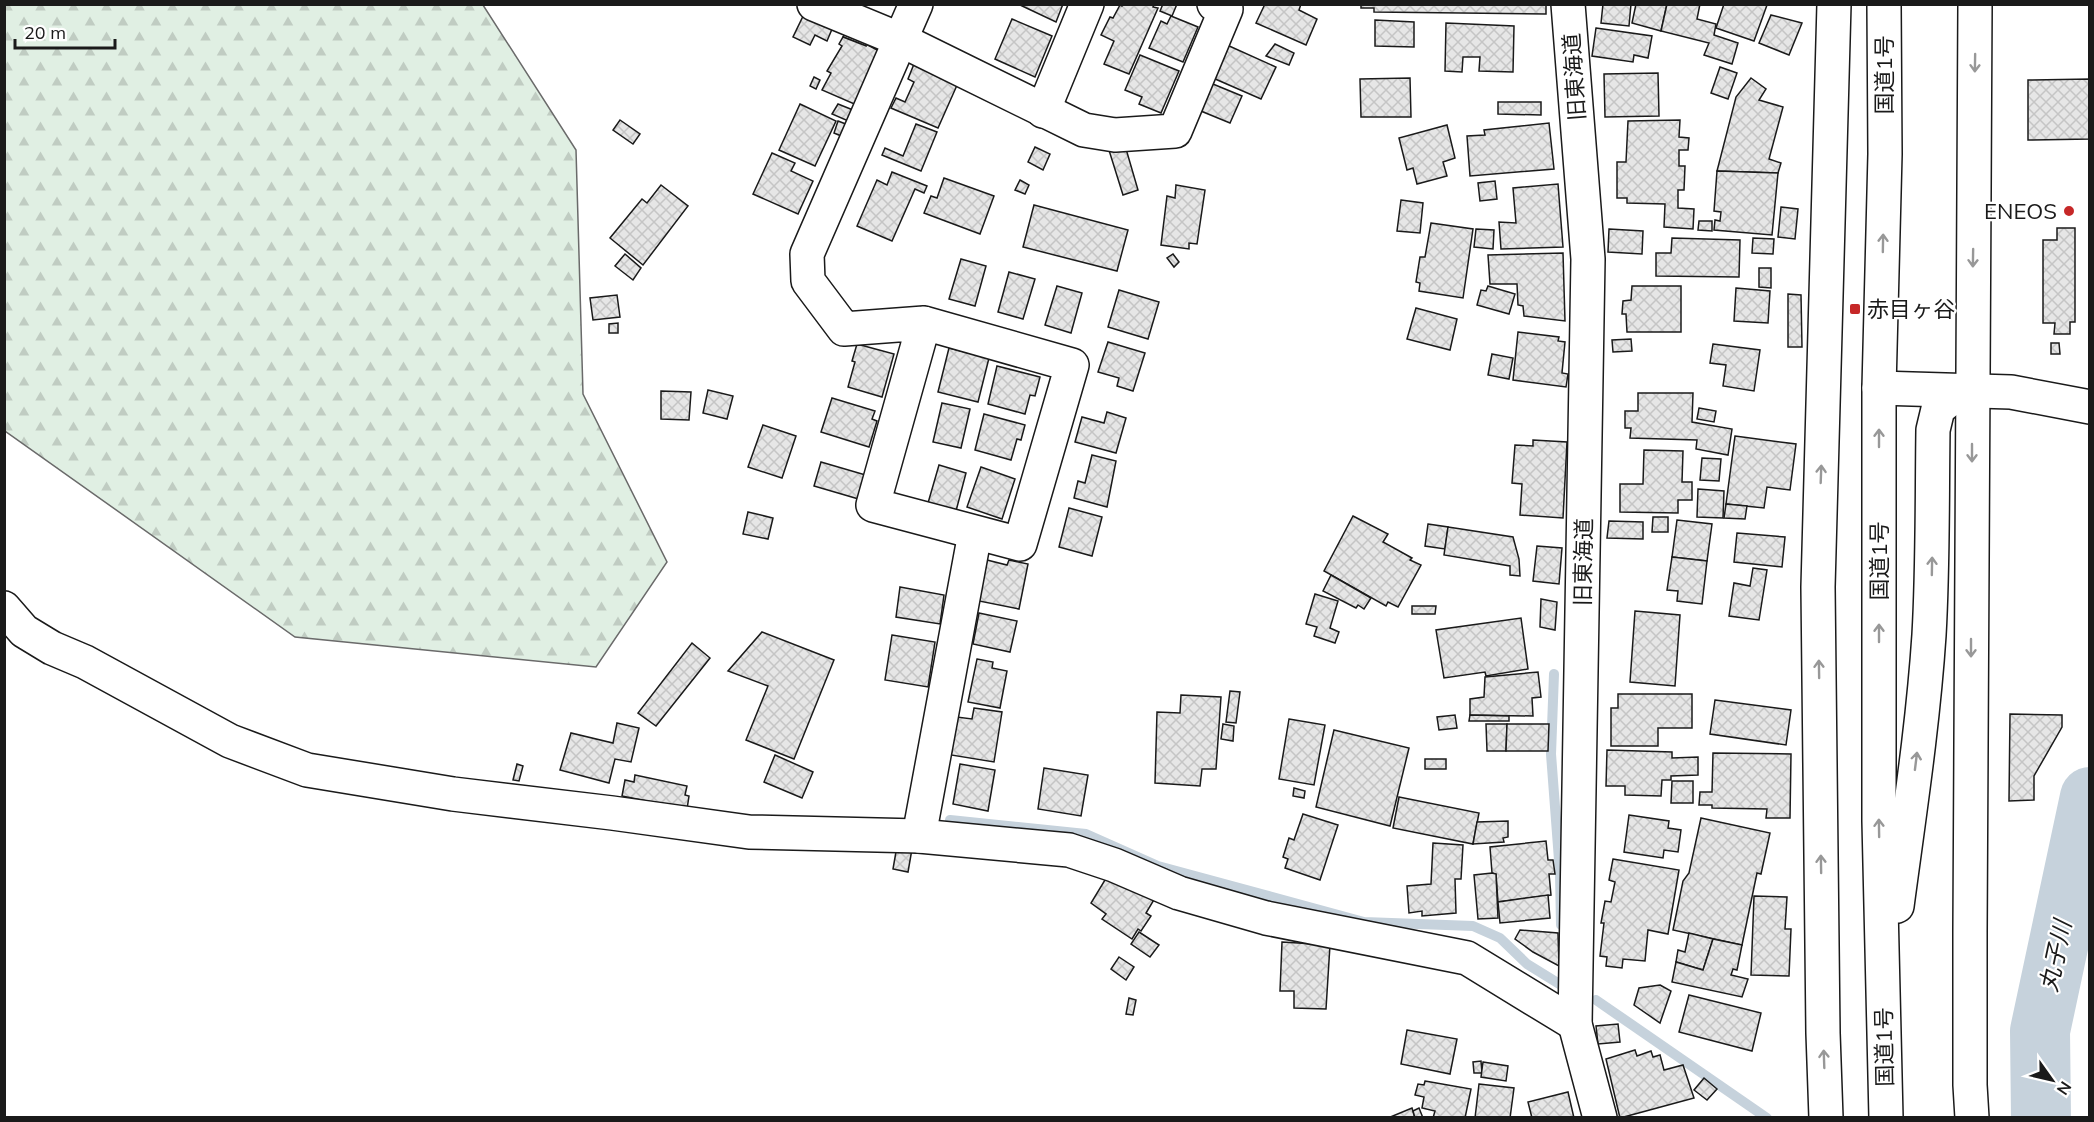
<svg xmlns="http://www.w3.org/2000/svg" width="2094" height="1122" viewBox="0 0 2094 1122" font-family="Mulish,'Noto Sans JP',sans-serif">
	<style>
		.forest { fill: url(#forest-firs); stroke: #6a6a6a; stroke-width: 1.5 }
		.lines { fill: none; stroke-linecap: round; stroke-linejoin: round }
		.stream { stroke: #c6d2dc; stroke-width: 10 }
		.river { stroke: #c6d2dc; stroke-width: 60 }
		.building { fill: url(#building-cross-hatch); stroke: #1a1a1a; stroke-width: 1.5 }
		.minor-casing { stroke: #1a1a1a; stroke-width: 36 }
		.highway-casing { stroke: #1a1a1a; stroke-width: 36 }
		.minor { stroke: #fff; stroke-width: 33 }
		.highway { stroke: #fff; stroke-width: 33 }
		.oneway { stroke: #989898 }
		.poi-dot { fill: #c62828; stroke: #fff; stroke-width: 2 }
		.labels { text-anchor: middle; stroke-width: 4.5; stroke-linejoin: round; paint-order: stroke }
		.street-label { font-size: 22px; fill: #1a1a1a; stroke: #fff }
		.poi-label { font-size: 22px; fill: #1a1a1a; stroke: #fff; text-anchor: end }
		.water-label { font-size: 24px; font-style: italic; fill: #1a1a1a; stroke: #fff }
	</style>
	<defs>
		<pattern id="forest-firs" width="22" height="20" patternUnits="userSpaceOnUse" patternTransform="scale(1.5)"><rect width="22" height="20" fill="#e0efe3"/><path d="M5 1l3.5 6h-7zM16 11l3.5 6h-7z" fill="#c0ccc2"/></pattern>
		<pattern id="building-cross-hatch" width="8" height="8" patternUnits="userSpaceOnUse" patternTransform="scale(1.5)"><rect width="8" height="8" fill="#e6e6e6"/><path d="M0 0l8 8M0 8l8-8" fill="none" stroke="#c5c5c5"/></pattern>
	</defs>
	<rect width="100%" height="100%" fill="#fff"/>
	<path class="forest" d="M5,4L483,5L576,150L583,394L667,562L596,667L295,637L5,431Z"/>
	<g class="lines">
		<g class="stream">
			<path d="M1554,674L1551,754L1560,873L1561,925"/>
			<path d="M950,820L1086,834L1158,866L1364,922L1473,926L1500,938L1527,964L1561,985"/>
			<path d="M1596,1000L1767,1118"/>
		</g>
		<path class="river" d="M2041,1118L2040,1031L2090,797"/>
	</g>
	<g class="building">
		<path d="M1018,4H1063L1056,22Z"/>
		<path d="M1123,4H1154L1153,7L1158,8L1129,74L1104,64L1114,41L1101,35L1110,17L1113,18L1120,5L1122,6Z"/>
		<path d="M1163,4H1177L1172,16L1160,11Z"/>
		<path d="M1265,4H1301L1299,10L1317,19L1306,45L1256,23Z"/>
		<path d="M1361,4H1546V14L1374,12V8H1361Z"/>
		<path d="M1603,4H1631L1629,26L1601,23Z"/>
		<path d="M1636,4H1667L1661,31L1632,23Z"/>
		<path d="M1667,4H1700L1697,19L1716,24L1714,35L1738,43L1732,64L1704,55L1709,43L1661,31Z"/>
		<path d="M1724,4L1767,5L1754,41L1716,28Z"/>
		<path d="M807,8L835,22L827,41L815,35L810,45L793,37Z"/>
		<path d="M1771,15L1802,23L1789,55L1759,43Z"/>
		<path d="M1171,16L1198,27L1183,62L1149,48L1161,21L1167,24Z"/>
		<path d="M1012,19L1052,36L1035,77L995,59Z"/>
		<path d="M1375,20L1414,22V47L1375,46Z"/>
		<path d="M1446,23L1514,26L1513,72L1479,71L1480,57H1463L1462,72L1445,71Z"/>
		<path d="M849,27L871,36L866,46L843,37Z"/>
		<path d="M1596,28L1652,36L1648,58L1634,55L1633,62L1592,56Z"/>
		<path d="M843,37L866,46V44L881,52L859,106L822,90L831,73L827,71L842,46L839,44Z"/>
		<path d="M1275,44L1294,53L1289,65L1266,56Z"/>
		<path d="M1227,45L1276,67L1261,99L1213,78Z"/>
		<path d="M1140,55L1179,71L1161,113L1139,104L1142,97L1125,90Z"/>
		<path d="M914,64L958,83L938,128L891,108L896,98L905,102L914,82L908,79Z"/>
		<path d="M1720,67L1737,73L1728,99L1711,93Z"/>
		<path d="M1658,73L1659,116L1605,117L1604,74Z"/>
		<path d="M814,77L820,80L816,89L810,86Z"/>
		<path d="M1410,78L1411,117H1361L1360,79Z"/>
		<path d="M1751,78L1766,89L1759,100L1783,107L1769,159L1781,163L1778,173L1717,171L1736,97Z"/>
		<path d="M2090,79V139L2028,140V80Z"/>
		<path d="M1208,82L1242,96L1230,123L1196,109Z"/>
		<path d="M1498,102H1541V115L1498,114Z"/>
		<path d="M800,104L836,121L815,166L779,150Z"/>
		<path d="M838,104L858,112L853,123L832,114Z"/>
		<path d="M620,120L640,134L633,144L613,130Z"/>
		<path d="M1680,120L1679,137L1689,138L1688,150H1679V166H1685L1684,190H1678V208L1694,209L1693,229L1664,227L1665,204L1627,203V198H1617V162H1626L1628,121Z"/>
		<path d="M838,121L851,126L846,138L834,133Z"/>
		<path d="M1549,123L1554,169L1470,176L1467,136L1485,135L1484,130Z"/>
		<path d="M916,124L937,132L921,171L882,155L885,148L903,156Z"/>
		<path d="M1447,125L1455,158L1443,162L1447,176L1417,184L1413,168L1407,170L1399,138Z"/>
		<path d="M1124,142L1138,190L1123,195L1108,147Z"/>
		<path d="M1035,147L1050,154L1043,170L1028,162Z"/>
		<path d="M772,153L795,163L791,171L813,181L798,214L753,194Z"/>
		<path d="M1717,171L1778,173L1772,235L1714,230L1715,220L1720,221L1721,212L1714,211Z"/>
		<path d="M892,172L927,186L924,193L915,189L892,241L857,226L877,180L887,185Z"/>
		<path d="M944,178L994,196L980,234L924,213L931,196L937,198Z"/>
		<path d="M1020,180L1029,185L1025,194L1015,190Z"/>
		<path d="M1495,181L1497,199L1480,201L1478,183Z"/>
		<path d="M1558,184L1563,247L1501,249L1499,222L1516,223L1513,188Z"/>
		<path d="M661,185L688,206L643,265L610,238L642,199L647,203Z"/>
		<path d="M1176,185L1205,190L1197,244L1189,243V249L1161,245L1167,196L1175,198Z"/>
		<path d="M1401,200L1423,203L1420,233L1397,231Z"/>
		<path d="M1034,205L1128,230L1117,271L1023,247Z"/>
		<path d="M1781,207L1798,209L1795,239L1778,237Z"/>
		<path d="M1699,221H1712V231L1698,230Z"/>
		<path d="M1431,223L1473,229L1463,298L1419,291L1420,283L1416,282L1420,257H1425Z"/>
		<path d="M2057,228H2075V322H2070V334H2054L2055,323H2043V240H2057Z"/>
		<path d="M1476,229L1494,230L1493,249L1474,247Z"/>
		<path d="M1609,229L1643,231L1642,254L1608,252Z"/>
		<path d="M1672,238L1740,240L1739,277L1656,276V253H1671Z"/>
		<path d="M1753,238L1774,239L1773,254L1752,253Z"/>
		<path d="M1563,253L1565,321L1524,316L1523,306L1518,305L1517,284H1490L1488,255Z"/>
		<path d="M625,254L641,268L633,280L615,266Z"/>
		<path d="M1173,254L1179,262L1174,267L1167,258Z"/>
		<path d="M961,259L986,266L975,306L949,299Z"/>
		<path d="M1759,268H1771V288L1759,287Z"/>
		<path d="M1009,272L1035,279L1023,319L998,312Z"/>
		<path d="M1057,286L1082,293L1071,333L1045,325Z"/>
		<path d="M1488,286L1515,294L1509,314L1477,305L1481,290L1486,291Z"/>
		<path d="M1632,286H1681V332H1627L1626,314H1622L1623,301L1631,300Z"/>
		<path d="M1736,288L1770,291L1768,323L1734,321Z"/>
		<path d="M1119,290L1159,302L1148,339L1108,327Z"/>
		<path d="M1788,294L1801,295L1802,347H1788Z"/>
		<path d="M617,295L620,317L593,320L590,298Z"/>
		<path d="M1416,308L1457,319L1450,350L1407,339Z"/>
		<path d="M618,323V333H609V324Z"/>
		<path d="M1518,332L1559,337L1558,341L1565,342L1562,373L1568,374L1566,387L1513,380Z"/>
		<path d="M1631,339L1632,351L1613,352L1612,340Z"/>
		<path d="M1108,342L1145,353L1133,391L1117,386L1119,378L1098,372Z"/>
		<path d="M2051,343H2059L2060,354H2051Z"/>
		<path d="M857,344L894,354L882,397L848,387L855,362L852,361Z"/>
		<path d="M1713,344L1760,350L1754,391L1723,386L1726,365L1710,363Z"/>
		<path d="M949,348L989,358L978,402L938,392Z"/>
		<path d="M1492,354L1513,358L1509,379L1488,375Z"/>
		<path d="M997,366L1040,377L1035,396L1030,395L1025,414L988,404Z"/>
		<path d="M708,390L733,396L727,419L703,413Z"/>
		<path d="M661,391L691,392L689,420L661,419Z"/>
		<path d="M1638,393H1693L1692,422L1732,429L1728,455L1696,449L1697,440L1630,438L1631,428H1625V411H1638Z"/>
		<path d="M832,398L875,411L872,419L877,421L869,447L821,432Z"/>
		<path d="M942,403L970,409L961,448L933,442Z"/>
		<path d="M1699,408L1716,411L1714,422L1697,419Z"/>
		<path d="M1107,412L1126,418L1116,453L1075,442L1082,417L1104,423Z"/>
		<path d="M984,414L1025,425L1021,440L1017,439L1011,460L975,450Z"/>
		<path d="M763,425L796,436L782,478L748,467Z"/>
		<path d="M1735,436L1796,444L1790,490L1767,487L1764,508L1726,504Z"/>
		<path d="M1533,440L1567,442L1563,518L1520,515L1522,484L1512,483L1515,445L1533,446Z"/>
		<path d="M1644,450L1683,451L1682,482H1692V500H1678V513L1620,512V484H1643Z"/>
		<path d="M1092,455L1116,461L1107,507L1074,498L1078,481L1085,483Z"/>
		<path d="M1702,458L1721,459L1719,481L1700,480Z"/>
		<path d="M821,462L869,476L862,500L814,486Z"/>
		<path d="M939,465L966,473L956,511L928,503Z"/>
		<path d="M981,467L1015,479L1002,519L967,507Z"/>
		<path d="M1698,489L1724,491L1723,518L1697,517Z"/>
		<path d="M1726,504L1747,506L1745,519L1724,518Z"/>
		<path d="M1069,508L1102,517L1092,556L1059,547Z"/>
		<path d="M748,512L773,518L768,539L743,534Z"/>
		<path d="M1353,516L1388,534L1383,542L1412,558L1410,560L1421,565L1398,607L1388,602L1386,606L1324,571Z"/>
		<path d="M1653,517H1668V532H1652Z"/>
		<path d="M1677,520L1712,524L1707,561L1672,557Z"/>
		<path d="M1609,521L1643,522V539L1607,538Z"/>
		<path d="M1428,524L1448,527L1445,549L1425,546Z"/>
		<path d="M1448,527L1513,537L1519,559L1520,576L1510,575V566L1444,555Z"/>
		<path d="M1737,533L1785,537L1782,567L1734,562Z"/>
		<path d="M1537,546L1562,548L1559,584L1533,581Z"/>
		<path d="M1672,557L1707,561L1702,604L1677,601L1678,591L1667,590Z"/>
		<path d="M987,560L1007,565L1009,560L1028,564L1019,609L979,601Z"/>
		<path d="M1753,568L1767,570L1759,620L1729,616L1734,583L1750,586Z"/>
		<path d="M1331,575L1371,598L1364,609L1358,605L1356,608L1323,591Z"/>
		<path d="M900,587L944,595L940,624L896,617Z"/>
		<path d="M1315,594L1338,601L1330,628L1339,632L1335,643L1314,636L1317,627L1306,624Z"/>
		<path d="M1541,599L1557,602L1555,630L1540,627Z"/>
		<path d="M1412,606H1436L1435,614H1412Z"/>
		<path d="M1635,611L1680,615L1675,686L1630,682Z"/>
		<path d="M979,613L1017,621L1010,652L973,644Z"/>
		<path d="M1521,618L1528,669L1486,676L1485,672L1444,678L1436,630Z"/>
		<path d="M762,632L834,660L794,759L746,740L768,686L728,671Z"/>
		<path d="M892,635L935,642L928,687L885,680Z"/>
		<path d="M692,643L710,658L656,726L638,713Z"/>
		<path d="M977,659L993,662L992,668L1007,671L1000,708L968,702Z"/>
		<path d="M1538,672L1541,697L1532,698L1533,716L1470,715V699L1484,697L1485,677Z"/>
		<path d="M1230,691L1240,692L1236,723L1226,722Z"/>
		<path d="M1618,694H1692V728H1658V746H1611V708H1618Z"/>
		<path d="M1181,695L1221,697L1216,769H1202L1200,786L1155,783L1157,712L1180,713Z"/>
		<path d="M1715,700L1791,710L1786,745L1710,734Z"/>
		<path d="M974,708L1002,712L994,762L951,755L957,717L972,719Z"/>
		<path d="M2010,714L2062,715V727L2034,776V800L2009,801Z"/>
		<path d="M1455,715L1457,728L1439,730L1437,717Z"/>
		<path d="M1470,715L1509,716V721H1469Z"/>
		<path d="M1289,719L1325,725L1314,785L1279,779Z"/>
		<path d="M617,723L639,728L631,762L615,759L609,783L560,770L571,733L613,743Z"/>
		<path d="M1223,724L1234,726L1233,741L1221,739Z"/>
		<path d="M1486,724H1507L1506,751H1487Z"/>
		<path d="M1507,724H1549L1548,751H1506Z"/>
		<path d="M1334,730L1409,748L1390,826L1316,807Z"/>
		<path d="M1607,750L1672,752V758L1698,757V775L1671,776V780H1662L1661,796L1625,795V786H1606Z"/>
		<path d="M1713,753L1791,754L1790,818H1766L1767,809L1712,808V805H1699L1700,792H1712Z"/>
		<path d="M775,755L813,772L802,798L764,782Z"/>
		<rect x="1425" y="759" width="21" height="10"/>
		<path d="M517,764L523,766L519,781L513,780Z"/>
		<path d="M960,764L995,770L988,811L953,804Z"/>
		<path d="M1044,768L1088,775L1081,816L1038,809Z"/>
		<path d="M635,775L687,786L685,795L689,796L687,809L622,796L625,780L634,782Z"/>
		<path d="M1672,781H1693V803H1671Z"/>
		<path d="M1294,788L1305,791L1304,798L1293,796Z"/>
		<path d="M1399,797L1479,813L1473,844L1393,828Z"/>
		<path d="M1303,814L1338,825L1320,880L1285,868L1288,859L1283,857L1289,838L1294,840Z"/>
		<path d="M1629,815L1669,821L1668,828L1681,830L1678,852L1664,850L1663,858L1624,852Z"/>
		<path d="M1701,818L1770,833L1761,874L1757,873L1742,945L1673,930L1683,881L1689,873Z"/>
		<path d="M1508,821V837L1503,838L1504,842L1473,844L1477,822Z"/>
		<path d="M1546,841L1548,860H1553L1555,874H1549L1551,895L1498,902L1496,874L1492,873L1490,847Z"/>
		<path d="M1433,843L1463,845L1461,879H1455L1456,913L1422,916V911L1409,913L1407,886L1431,884Z"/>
		<path d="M897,846L912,849L908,872L893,869Z"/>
		<path d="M1613,859L1679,870L1668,934L1648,930L1645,961L1623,959L1622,968L1606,966L1607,957L1600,956L1604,923H1601L1605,901L1611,902L1615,882L1609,880Z"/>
		<path d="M1111,870L1155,898L1146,913L1151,916L1141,931L1138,929L1132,939L1102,919L1106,914L1091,903Z"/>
		<path d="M1492,873L1496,874L1498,918L1478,919L1474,875Z"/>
		<path d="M1548,895L1550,918L1500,923L1498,902Z"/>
		<path d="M1754,896L1787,897L1785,929H1791L1789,976L1751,975Z"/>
		<path d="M1520,930L1558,933L1559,966L1533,952L1515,939Z"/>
		<path d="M1139,932L1159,945L1150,957L1131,944Z"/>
		<path d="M1689,933L1713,939L1703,970L1676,962L1678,950L1685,952Z"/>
		<path d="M1713,939L1742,945L1737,970L1733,969L1731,975L1748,979L1742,997L1672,982L1676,962L1703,970Z"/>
		<path d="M1282,942L1330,945L1326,1009L1294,1008V991H1280Z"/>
		<path d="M1119,957L1134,967L1126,980L1111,969Z"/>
		<path d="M1660,985L1671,991L1660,1023L1634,1005L1639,988Z"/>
		<path d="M1689,995L1761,1013L1752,1051L1679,1032Z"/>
		<path d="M1129,998L1136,1000L1133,1015L1126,1014Z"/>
		<path d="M1618,1024L1620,1042L1598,1044L1596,1026Z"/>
		<path d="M1407,1030L1457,1039L1450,1074L1401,1064Z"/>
		<path d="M1635,1050L1637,1056L1651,1051L1653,1057L1660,1055L1664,1070L1683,1065L1694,1098L1620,1118L1606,1059Z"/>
		<path d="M1481,1061L1482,1073H1474L1473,1062Z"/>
		<path d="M1483,1062L1508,1066L1506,1081L1481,1077Z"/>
		<path d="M1704,1078L1717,1089L1707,1100L1694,1090Z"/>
		<path d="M1425,1081L1471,1089L1465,1118H1433L1435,1111L1422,1108L1424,1097L1415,1095L1418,1084L1424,1085Z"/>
		<path d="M1479,1084L1514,1088L1510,1118H1475Z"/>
		<path d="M1568,1092L1574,1118H1532L1528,1102Z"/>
		<path d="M1412,1108L1415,1118H1388Z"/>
		<path d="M1419,1108L1423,1118H1415L1413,1111Z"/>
	</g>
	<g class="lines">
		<g class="minor-casing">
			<g id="minor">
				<path d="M814,4L901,40L1084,130L1115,135L1175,131L1226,9L1214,4"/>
				<path d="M916,4L807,254L808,281L844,329L924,323L1072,365L1020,544L873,505L924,323"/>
				<path d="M1568,4L1588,259L1575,1024L1600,1118"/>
				<path d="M1043,111L1087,4"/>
				<path d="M1879,388L2011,392L2090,407"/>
				<path d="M4,608L24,631L52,648L85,662L230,741L307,770L453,794L612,813L749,832L919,836L1069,850L1114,865L1179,893L1266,918L1467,958L1575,1024"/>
				<path d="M919,836L975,533"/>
				<path d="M1826,1118L1823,1033L1818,587L1834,4"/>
			</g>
		</g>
		<g class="highway-casing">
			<g id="highway">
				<path d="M1884,4L1885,154L1879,388V821L1886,1118"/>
				<path d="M1897,906C1909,816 1923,726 1929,635C1933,566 1932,498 1933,430L1938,409L1949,400L1972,391"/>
				<path d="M1972,1118L1970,1085V932L1975,4"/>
			</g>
		</g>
		<use href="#minor" class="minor"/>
		<use href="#highway" class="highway"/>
	</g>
	<defs><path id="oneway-shaft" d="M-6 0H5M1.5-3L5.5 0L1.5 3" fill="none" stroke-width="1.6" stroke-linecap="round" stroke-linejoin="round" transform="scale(1.5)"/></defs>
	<g class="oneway">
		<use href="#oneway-shaft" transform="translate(1975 63) rotate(91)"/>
		<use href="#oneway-shaft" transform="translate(1883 243) rotate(-89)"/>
		<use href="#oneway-shaft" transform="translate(1973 258) rotate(91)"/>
		<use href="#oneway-shaft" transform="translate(1879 438) rotate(-90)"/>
		<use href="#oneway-shaft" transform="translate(1972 453) rotate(90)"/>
		<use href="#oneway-shaft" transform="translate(1821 474) rotate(-88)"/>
		<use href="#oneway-shaft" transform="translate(1932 566) rotate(-89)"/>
		<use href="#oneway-shaft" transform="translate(1879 633) rotate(-90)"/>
		<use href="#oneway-shaft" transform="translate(1971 648) rotate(90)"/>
		<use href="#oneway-shaft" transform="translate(1819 669) rotate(-91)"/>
		<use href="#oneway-shaft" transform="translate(1916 761) rotate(-83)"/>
		<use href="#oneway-shaft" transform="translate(1879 828) rotate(-91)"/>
		<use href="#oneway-shaft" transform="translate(1821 864) rotate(-91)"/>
		<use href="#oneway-shaft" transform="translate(1824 1059) rotate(-92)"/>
	</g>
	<g class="poi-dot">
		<circle cx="2069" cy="211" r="6"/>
		<rect x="1849" y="303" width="12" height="12" rx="3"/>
	</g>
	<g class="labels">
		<g class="street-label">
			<text transform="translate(1884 75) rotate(-90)" y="8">国道1号</text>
			<text transform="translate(1574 77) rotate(-94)" y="8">旧東海道</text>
			<text transform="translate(1879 561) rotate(-90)" y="8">国道1号</text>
			<text transform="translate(1583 562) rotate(-89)" y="8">旧東海道</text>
			<text transform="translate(1884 1047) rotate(-91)" y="8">国道1号</text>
		</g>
		<g class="poi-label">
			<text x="2057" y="219">ENEOS</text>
			<text x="1867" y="317" text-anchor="start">赤目ヶ谷</text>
		</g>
		<g class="water-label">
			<text transform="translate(2056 956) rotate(-78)" y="8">丸子川</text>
		</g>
	</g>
	<rect width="2094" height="1122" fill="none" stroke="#1a1a1a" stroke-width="12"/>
	<g transform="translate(2052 1080) rotate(124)" stroke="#ffffff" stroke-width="4.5" paint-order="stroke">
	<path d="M0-4.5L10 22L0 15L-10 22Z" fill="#1a1a1a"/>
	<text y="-9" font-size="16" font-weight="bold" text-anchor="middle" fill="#1a1a1a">N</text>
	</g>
	<path d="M15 39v9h100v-9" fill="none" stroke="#1a1a1a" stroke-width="3"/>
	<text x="24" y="39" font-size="18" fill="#1a1a1a" stroke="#ffffff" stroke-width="4.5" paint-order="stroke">20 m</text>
</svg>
